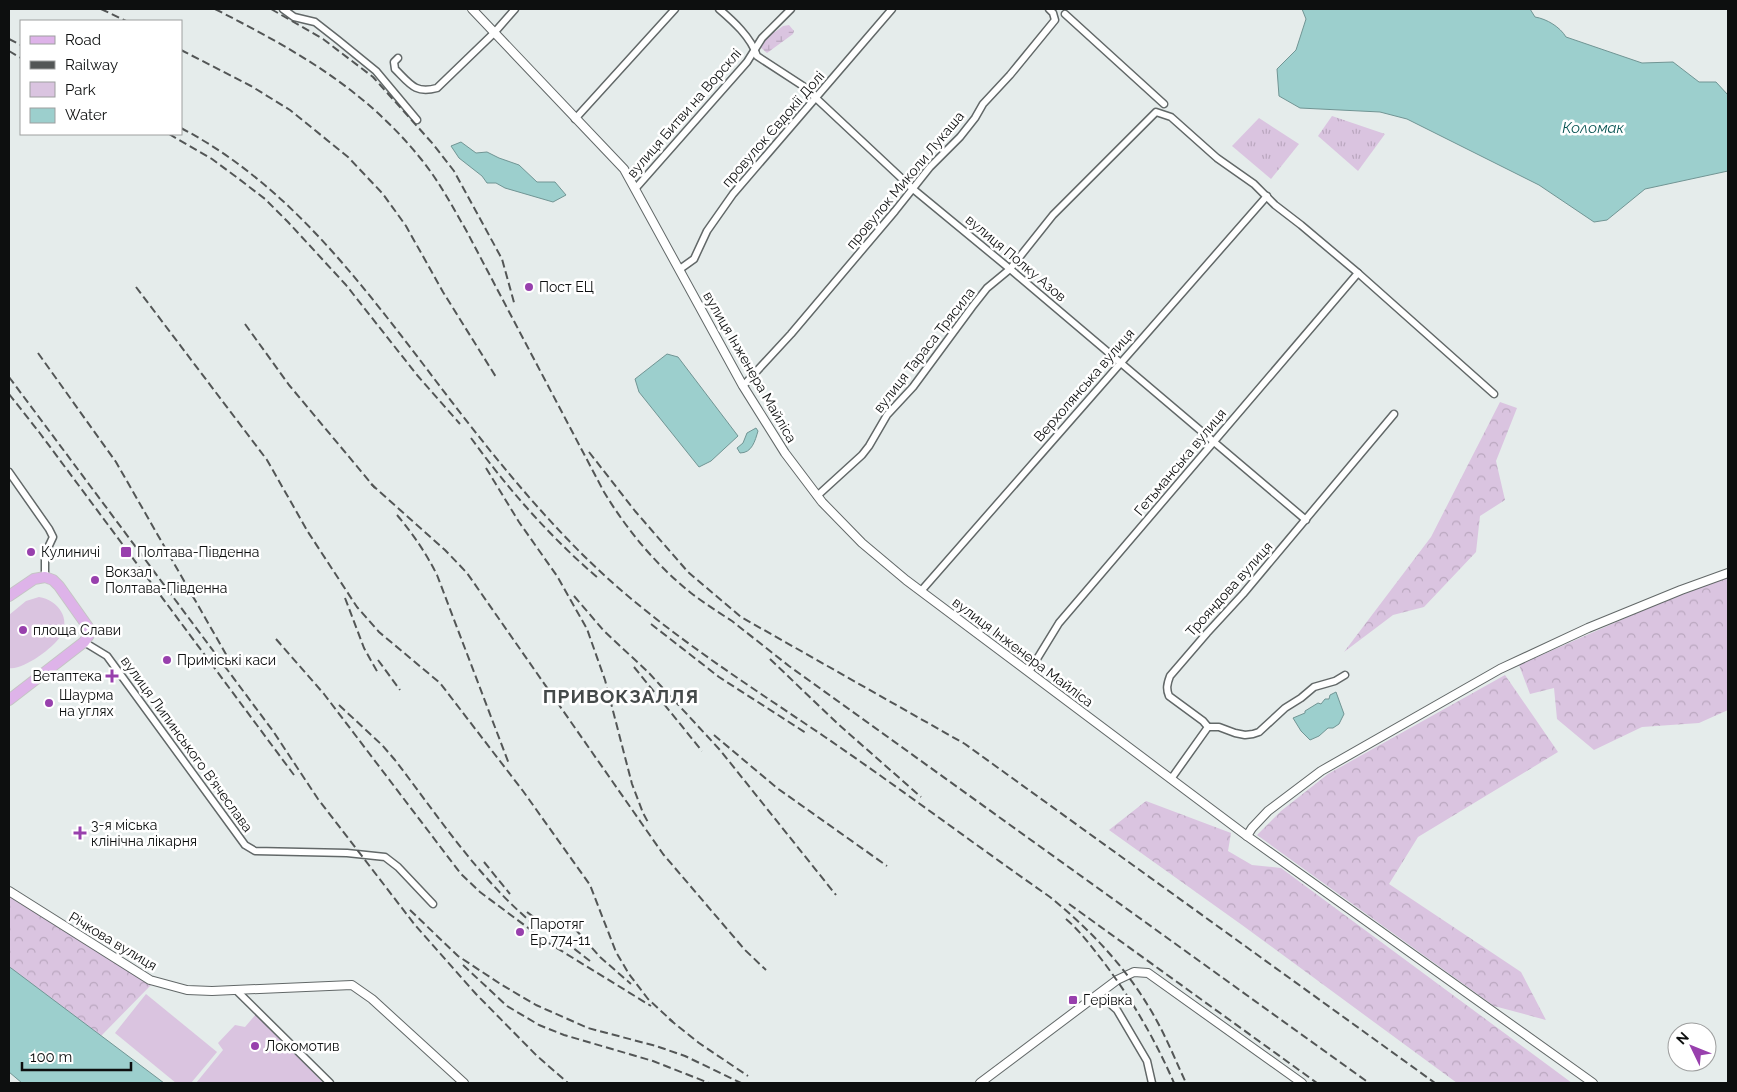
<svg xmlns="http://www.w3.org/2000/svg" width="1737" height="1092" viewBox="0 0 1737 1092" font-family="Raleway,sans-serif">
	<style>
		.grass { fill: url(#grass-tufts) }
		.forest { fill: url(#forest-crowns) }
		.wetland { fill: url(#wetland-marsh) }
		.park { fill: #dac4e0 }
		.water { fill: #9ccfcd; stroke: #719594 }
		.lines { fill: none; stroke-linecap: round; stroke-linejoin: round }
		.minor-casing { stroke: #626868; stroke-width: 9 }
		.tertiary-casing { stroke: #626868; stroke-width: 10 }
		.primary-casing { stroke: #c5c5c5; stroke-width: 12 }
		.minor { stroke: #fff; stroke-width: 6 }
		.tertiary { stroke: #fff; stroke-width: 8 }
		.primary { stroke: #deb3e9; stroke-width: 10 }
		.rail { stroke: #535656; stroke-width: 2; stroke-dasharray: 8 4; stroke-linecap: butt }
		.poi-dot { fill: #9840ad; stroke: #fff; stroke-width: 2 }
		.labels { text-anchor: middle; stroke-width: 5; stroke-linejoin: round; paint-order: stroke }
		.street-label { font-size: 14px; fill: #0d0f0f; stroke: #fff }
		.poi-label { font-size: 14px; fill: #0d0f0f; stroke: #fff; text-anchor: start }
		.water-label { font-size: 15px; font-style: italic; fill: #095553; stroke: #fff }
		.district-label { font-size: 19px; font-weight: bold; letter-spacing: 1px; fill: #454a4a; stroke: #fff }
	</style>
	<defs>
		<pattern id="grass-tufts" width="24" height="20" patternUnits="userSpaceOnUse" patternTransform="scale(1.25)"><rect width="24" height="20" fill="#dac4e0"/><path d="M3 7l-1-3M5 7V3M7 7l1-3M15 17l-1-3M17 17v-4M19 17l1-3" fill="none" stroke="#baa7bf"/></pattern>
		<pattern id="forest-crowns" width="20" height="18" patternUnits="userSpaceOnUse" patternTransform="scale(1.25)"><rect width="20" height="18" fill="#dac4e0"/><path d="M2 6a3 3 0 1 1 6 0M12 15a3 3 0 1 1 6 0" fill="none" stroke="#baa7bf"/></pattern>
		<pattern id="wetland-marsh" width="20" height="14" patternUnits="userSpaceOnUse" patternTransform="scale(1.25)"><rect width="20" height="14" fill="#dac4e0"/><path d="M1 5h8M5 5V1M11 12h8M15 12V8" fill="none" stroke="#baa7bf"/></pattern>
	</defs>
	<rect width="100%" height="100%" fill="#e5eceb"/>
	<g class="grass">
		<path d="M1332,116L1385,134L1358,171L1318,136Z"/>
		<path d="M1259,118L1299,144L1271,179L1232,146Z"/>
	</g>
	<g class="forest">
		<path d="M1500,402L1517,408L1496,461L1505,500L1480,516L1476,552L1424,607L1393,615L1344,652L1431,537Z"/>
		<path d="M1728,577V710L1699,723L1642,727L1594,750L1557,719L1554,688L1530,694L1519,665L1689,590Z"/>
		<path d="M1505,675L1558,752L1418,837L1389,884L1521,972L1546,1020L1494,1006L1257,835L1281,811L1328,774Z"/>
		<path d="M1146,801L1231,833L1228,851L1252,865L1281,868L1572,1083H1457L1242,925L1109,830Z"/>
		<path d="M9,896L152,984L101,1036L9,967Z"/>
	</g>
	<path class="wetland" d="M789,25L794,31L793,34L767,53L760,47L763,40L771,31L775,32L783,26Z"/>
	<g class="park">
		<path d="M39,597C58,600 72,619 60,637C53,648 22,671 9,668V615L26,601Z"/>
		<path d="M146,994L217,1052L191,1083H176L115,1033Z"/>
		<path d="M257,1013L323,1083H196L223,1050L218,1043L235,1025L245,1027Z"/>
	</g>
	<g class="water">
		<path d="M1302,9H1530L1535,17C1547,19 1560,27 1566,37L1642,63L1673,62L1699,82H1716L1728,95V171L1645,189L1607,220L1594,222L1539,185L1407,119L1380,112L1300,108L1279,96L1277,69L1296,50L1306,19Z"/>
		<path d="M461,142L476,153L487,152L499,158L519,165L537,182H555L566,195L553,202L505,188L496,183H487L482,176L459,158L451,146Z"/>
		<path d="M667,354L678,357L738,436L711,461L699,467L639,392L635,379Z"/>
		<path d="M756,428L758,431C755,441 752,453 740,453L737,448L743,443L747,433Z"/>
		<path d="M1336,692L1344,714L1339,724L1333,728H1328L1319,736L1310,740L1301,731L1293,718L1305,713V711L1318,703L1321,704L1325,699H1329L1330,695Z"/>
		<path d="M9,967L11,968L164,1083H22L9,1072Z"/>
	</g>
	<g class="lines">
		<g class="minor-casing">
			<g id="minor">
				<path d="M283,9L294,17L315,22L338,40L376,71L417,120"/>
				<path d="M719,9C733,21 751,37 757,56L803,86L913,189L1010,269L1306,520"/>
				<path d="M1065,14L1164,104"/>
				<path d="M398,58L394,62L395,69C410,84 415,94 437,88L494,33L515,9"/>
				<path d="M575,119L675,9"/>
				<path d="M635,189L747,62L762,38L791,9"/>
				<path d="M680,269L694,259L707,231L733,194L892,9"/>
				<path d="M743,386L791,334L895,211L930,167L960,137L975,118L983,104L1010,75L1055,20L1053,13L1049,9"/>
				<path d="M9,472L49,529L53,537L45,554V577"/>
				<path d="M817,496L862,455L869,446L887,415L913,387L972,307L987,288L1010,269L1053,215L1156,112L1171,117L1217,158L1254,184L1275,205L1301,225L1358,273L1494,394"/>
				<path d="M921,591L1267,196"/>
				<path d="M84,642L107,656L245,845L255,851L347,853L385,857L398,867L433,904"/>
				<path d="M1029,672L1059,623L1358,273"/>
				<path d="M1208,727H1219L1235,733L1245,735L1253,734L1259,732L1285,708L1301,698L1314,687L1335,681L1345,675"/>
				<path d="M1171,779L1208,727L1203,721L1169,696C1166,689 1167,684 1170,676L1207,633L1243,594L1394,414"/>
				<path d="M236,990L330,1083"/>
				<path d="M1099,994L1117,1010L1147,1061L1152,1083"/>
			</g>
		</g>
		<g class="tertiary-casing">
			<g id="tertiary">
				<path d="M472,9L624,169L743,386L785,453L822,502L862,543L906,580L1247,836L1593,1083"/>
				<path d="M1247,836L1252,828L1268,811L1321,771L1500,669L1588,628L1681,590L1728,573"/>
				<path d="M9,891L150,980L187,990L212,991L352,985L372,999L464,1083"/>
				<path d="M980,1083L1117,980L1134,972L1148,973L1302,1083"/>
			</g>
		</g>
		<g class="primary-casing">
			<path id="primary" d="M9,596L34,579L45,577L53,580L59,586L88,627L89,635L84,642L9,700"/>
		</g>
		<use href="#minor" class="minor"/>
		<use href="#tertiary" class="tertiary"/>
		<use href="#primary" class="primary"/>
		<g class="rail">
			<path d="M101,9L126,21"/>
			<path d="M215,9C295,50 364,88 421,159C439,181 452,206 466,230L604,492C627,530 656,565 691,593C704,603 718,612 732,621C751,636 770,651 789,666L1369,1083"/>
			<path d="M271,9L323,39L373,77L433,144L454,171L502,259L515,306"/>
			<path d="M9,39L21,45"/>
			<path d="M181,50L251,86L290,110L348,157L383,194L406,226L443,292L496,377"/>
			<path d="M9,51L21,58"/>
			<path d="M181,128C284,182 354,274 423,364C473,430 523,495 581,553C653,625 741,680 825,737C901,789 974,844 1050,897C1087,927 1122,963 1147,1004C1163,1029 1174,1057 1186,1083"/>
			<path d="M169,134L212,159L239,179L265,199L288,222L346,285L417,375L460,424"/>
			<path d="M136,287L267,460L308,532L357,607L379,632L440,683L523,791L590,885L616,952L629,974L648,999L673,1022"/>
			<path d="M245,324L289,385L375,488"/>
			<path d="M38,353L116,462L231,663"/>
			<path d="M9,377L273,731L318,799L415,925L476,994L537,1056L568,1083"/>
			<path d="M9,394L39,432L294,775"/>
			<path d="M471,438C508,489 550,537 598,578"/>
			<path d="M589,452L635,511L688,572L741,617L965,744L1435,1083"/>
			<path d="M486,468L519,522L557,576L587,629L605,680L632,784L643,813L649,824"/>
			<path d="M371,484L445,550L467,573L663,854L745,950L766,970"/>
			<path d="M397,515C413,534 426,553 437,575L509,764"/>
			<path d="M574,596L604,631L648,672L720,750L836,895"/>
			<path d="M345,598L364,648L378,673"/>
			<path d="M651,624L719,677L806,733"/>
			<path d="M276,639L324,694L461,874L480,892L547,942L651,1006"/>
			<path d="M770,659L838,724L921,797"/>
			<path d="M378,660L400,690"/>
			<path d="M634,667L702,751"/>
			<path d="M339,705L382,745L395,760C438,816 477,876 531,922"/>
			<path d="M714,735L777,788L887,866"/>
			<path d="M484,862L510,894"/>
			<path d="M1069,904L1317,1083"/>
			<path d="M410,910L458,956L502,985L536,1005L588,1028L656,1046L685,1056L741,1083"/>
			<path d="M527,912L590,961"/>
			<path d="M1066,919C1080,931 1091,946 1102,960C1131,998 1155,1039 1174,1083"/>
			<path d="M576,930L600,957L631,984"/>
			<path d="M463,965L507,1006L539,1025L564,1035L653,1061L709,1083"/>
			<path d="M669,1019L699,1043L748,1076"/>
		</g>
	</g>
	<g class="poi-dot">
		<circle cx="529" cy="287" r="5"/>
		<circle cx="31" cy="552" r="5"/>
		<rect x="120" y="546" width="12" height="12" rx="2.5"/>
		<circle cx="95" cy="580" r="5"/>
		<circle cx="23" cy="630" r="5"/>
		<circle cx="167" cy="660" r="5"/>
		<path d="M109.5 668.5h5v5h5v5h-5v5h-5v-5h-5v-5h5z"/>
		<circle cx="49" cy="703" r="5"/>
		<path d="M77.5 825.5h5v5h5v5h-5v5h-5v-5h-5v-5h5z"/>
		<circle cx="520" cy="932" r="5"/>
		<rect x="1068" y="995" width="10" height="10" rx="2.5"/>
		<circle cx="255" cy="1046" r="5"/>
	</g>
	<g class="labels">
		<g class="street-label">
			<text transform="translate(684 113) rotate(-49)" y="5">вулиця Битви на Ворсклі</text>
			<text transform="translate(773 129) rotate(-49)" y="5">провулок Євдокії Долі</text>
			<text transform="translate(905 180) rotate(-50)" y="5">провулок Миколи Лукаша</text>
			<text transform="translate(1016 258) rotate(40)" y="5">вулиця Полку Азов</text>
			<text transform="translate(924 350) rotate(-52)" y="5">вулиця Тараса Трясила</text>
			<text transform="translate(750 367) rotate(60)" y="5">вулиця Інженера Майліса</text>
			<text transform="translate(1084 385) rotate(-49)" y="5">Верхолянська вулиця</text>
			<text transform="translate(1180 462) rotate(-50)" y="5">Гетьманська вулиця</text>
			<text transform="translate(1229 589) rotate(-48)" y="5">Трояндова вулиця</text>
			<text transform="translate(1023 652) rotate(37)" y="5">вулиця Інженера Майліса</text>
			<text transform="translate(187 744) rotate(54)" y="5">вулиця Липинського В'ячеслава</text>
			<text transform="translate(113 941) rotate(31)" y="5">Річкова вулиця</text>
		</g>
		<g class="poi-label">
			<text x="539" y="292">Пост ЕЦ</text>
			<text x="41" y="557">Кулиничі</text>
			<text x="137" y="557">Полтава-Південна</text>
			<text x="105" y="577">Вокзал<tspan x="105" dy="16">Полтава-Південна</tspan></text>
			<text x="33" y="635">площа Слави</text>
			<text x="177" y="665">Приміські каси</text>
			<text x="102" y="681" text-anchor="end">Ветаптека</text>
			<text x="59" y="700">Шаурма<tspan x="59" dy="16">на углях</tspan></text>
			<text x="91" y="830">3-я міська<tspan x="91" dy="16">клінічна лікарня</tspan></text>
			<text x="530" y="929">Паротяг<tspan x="530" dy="16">Ер 774-11</tspan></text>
			<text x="1083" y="1005">Герівка</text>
			<text x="265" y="1051">Локомотив</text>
		</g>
		<g class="water-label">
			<text x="1593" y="133">Коломак</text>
		</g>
		<g class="district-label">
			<text x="621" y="703">ПРИВОКЗАЛЛЯ</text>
		</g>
	</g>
	<rect width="1737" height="1092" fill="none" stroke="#0d0f0f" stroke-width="20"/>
	<rect x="20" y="20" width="162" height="115" fill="#ffffff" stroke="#9e9f9f"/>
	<rect x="30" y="36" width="25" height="8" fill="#deb3e9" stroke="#9e9f9f"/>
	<text x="65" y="45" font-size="15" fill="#0d0f0f">Road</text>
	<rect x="30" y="61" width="25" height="8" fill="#535656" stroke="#9e9f9f"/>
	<text x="65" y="70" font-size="15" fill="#0d0f0f">Railway</text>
	<rect x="30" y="82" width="25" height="15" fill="#dac4e0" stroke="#9e9f9f"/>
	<text x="65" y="95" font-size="15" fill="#0d0f0f">Park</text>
	<rect x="30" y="108" width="25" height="15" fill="#9ccfcd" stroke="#9e9f9f"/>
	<text x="65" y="120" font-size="15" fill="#0d0f0f">Water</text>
	<g transform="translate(1692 1047) rotate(313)"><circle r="24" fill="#ffffff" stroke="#9e9f9f"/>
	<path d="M0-4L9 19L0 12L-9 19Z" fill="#9840ad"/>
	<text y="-8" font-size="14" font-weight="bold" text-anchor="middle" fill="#0d0f0f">N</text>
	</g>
	<path d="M22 1062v8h109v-8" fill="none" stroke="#0d0f0f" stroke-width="2.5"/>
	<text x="30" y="1062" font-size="15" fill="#0d0f0f" stroke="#ffffff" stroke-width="4" paint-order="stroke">100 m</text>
</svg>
